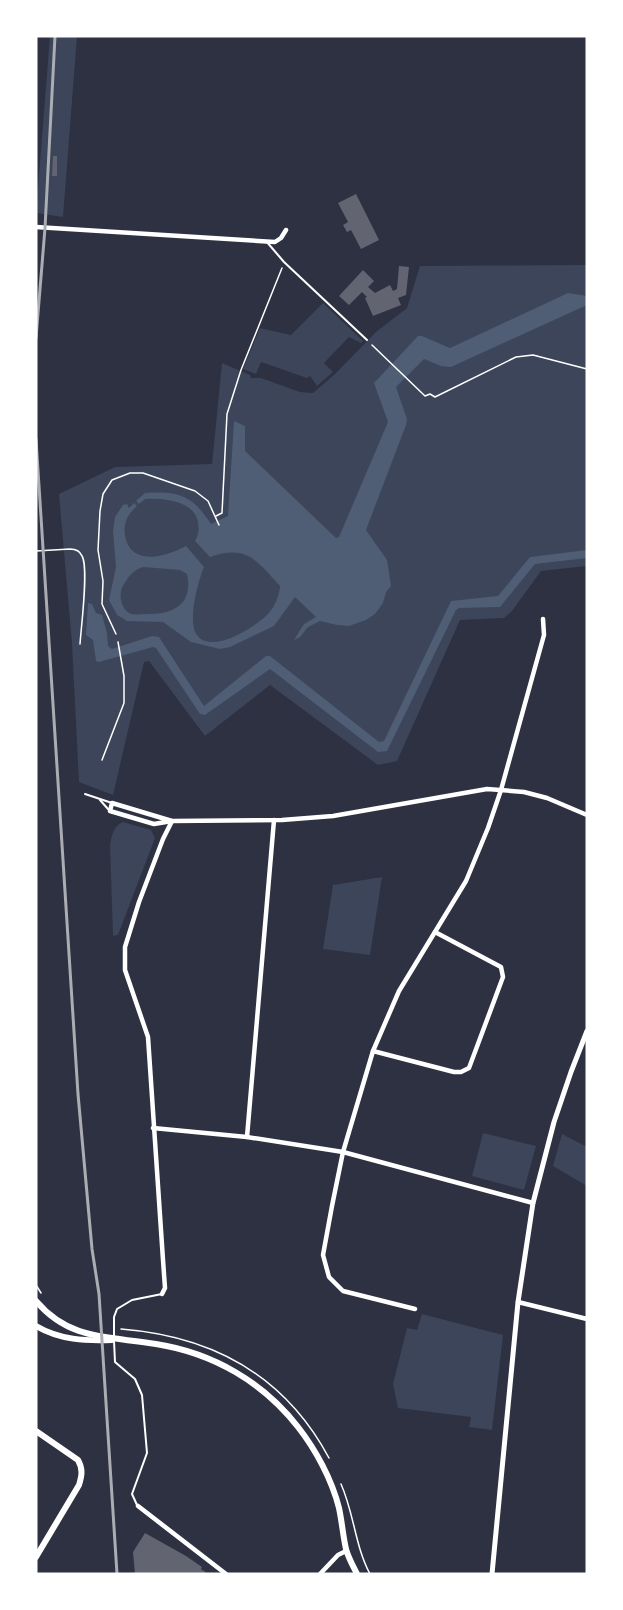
<svg xmlns="http://www.w3.org/2000/svg" width="623" height="1610" viewBox="0 0 623 1610" font-family="'Varela Round',sans-serif">
	<style>
		.green { fill: #3c4559 }
		.water { fill: #4f5d75; fill-rule: evenodd }
		.building { fill: #626471 }
		.lines { fill: none; stroke-linecap: round; stroke-linejoin: round }
		.path { stroke: #fff; stroke-width: 1.5 }
		.service { stroke: #fff; stroke-width: 2 }
		.minor { stroke: #fff; stroke-width: 4.5 }
		.tertiary { stroke: #fff; stroke-width: 5 }
		.secondary { stroke: #fff; stroke-width: 6 }
		.rail { stroke: #abadb3; stroke-width: 3 }
	</style>
	<rect width="100%" height="100%" fill="#2d3142"/>
	<g class="green">
		<path d="M50,36H77L63,217L36,213Z"/>
		<path d="M587,265V566L541,571L512,611L504,618L460,620L397,761L378,765L270,685L205,736L149,661L144,662L113,795L79,782L72,644L59,494L115,467L212,464L222,363L250,375L251,378H261L300,392L313,393L335,374L376,332L407,308L420,266Z"/>
		<path d="M323,303L363,341L361,343L349,337L324,363L333,372L317,386L310,376L307,378L261,362L256,374L243,369L260,328L291,335Z"/>
		<path d="M123,822L151,830L155,838L118,935L113,936L110,845C112,835 113,826 123,822Z"/>
		<path d="M382,877L370,955L323,949L333,885Z"/>
		<path d="M483,1133L536,1146L524,1190L472,1176Z"/>
		<path d="M562,1134L587,1147V1186L553,1166Z"/>
		<path d="M422,1314L503,1335L492,1430L469,1427L471,1417L398,1408L393,1384L407,1328L417,1330Z"/>
	</g>
	<g class="water">
		<path d="M568,293L587,296V305L451,367L441,366L424,359L396,387L407,419L406,425L366,530L387,560L391,586L386,592L383,603L375,614L366,620L349,626L337,625L320,621L308,627L300,637L294,640L304,624L316,617L295,597L274,626L230,647L220,649L191,642L163,622L127,621L117,615L109,600L116,567L113,531L115,517L123,505L127,504L129,508L134,503L137,506C128,514 123,523 125,535C130,567 166,557 186,546L204,567C198,581 187,622 197,635C211,655 255,627 267,615C274,609 280,594 280,586C257,561 247,544 210,557L195,541C199,534 199,530 198,522C194,500 162,498 145,499L139,504L136,501L145,493C179,491 192,495 211,524L228,516L234,421L245,426V451L336,538L339,537L388,422L374,383L418,336H422L450,348ZM143,567L180,570L187,574C193,602 176,614 150,614C145,614 137,615 131,614C121,610 118,594 123,586C128,577 133,570 143,567Z"/>
		<path d="M587,550V558L535,564L500,607L459,608L456,610L387,751L378,752L270,669L205,715L200,714L156,648L153,647L99,662L96,661L93,640L86,635L88,603L92,604L96,613L102,615L107,633L108,646L112,649L152,636L159,637L204,706L266,656H270L379,742L384,741L451,601L498,596L530,557Z"/>
	</g>
	<g class="building">
		<path d="M53,156H57V176H52Z"/>
		<path d="M356,194L379,240L361,249L351,230L347,232L343,225L348,222L338,203Z"/>
		<path d="M399,266L409,267L406,295L398,298L401,305L373,316L365,298L367,297L362,292L349,305L339,296L363,270L374,281L368,287L375,293L390,285L393,291L397,289Z"/>
		<path d="M145,1533L186,1556L202,1567L201,1569L208,1574H135L133,1552Z"/>
	</g>
	<g class="lines">
		<g class="path">
			<path d="M372,345L425,396L430,394L435,397L516,357L533,355L587,369"/>
			<path d="M216,516L222,513L227,414L241,370L282,268"/>
			<path d="M36,551L70,549C76,549 80,551 82,556C89,567 81,628 80,644"/>
			<path d="M116,634L102,604L103,581L98,550L100,511L103,494L112,480L130,473H143L195,491L208,501L219,525"/>
			<path d="M102,760L124,703V676L118,642"/>
			<path d="M36,1285L41,1293"/>
			<path d="M121,1329C212,1336 285,1376 329,1458"/>
			<path d="M341,1484C354,1513 355,1546 370,1574"/>
		</g>
		<g class="service">
			<path d="M266,241L284,262L367,340"/>
			<path d="M85,794L112,803"/>
			<path d="M100,800L108,809"/>
			<path d="M114,1336V1317L117,1309L132,1300L162,1294"/>
			<path d="M114,1341L115,1362L135,1379L142,1395L147,1453L132,1494L137,1505"/>
		</g>
		<g class="minor">
			<path d="M36,227L275,242L281,238L286,230"/>
			<path d="M172,821L112,803L110,811L154,824L172,821L282,820L333,816L487,789L524,792L547,798L587,815"/>
			<path d="M373,1051L454,1072H461L469,1068L503,977L501,967L435,932"/>
			<path d="M153,1128L247,1137L343,1152L533,1203"/>
			<path d="M247,1137L274,820"/>
			<path d="M162,1294L165,1288L163,1260L148,1037L125,970V947L139,902L163,839L172,821"/>
			<path d="M518,1302L587,1319"/>
			<path d="M415,1309L343,1291L329,1277L323,1255L332,1206L343,1152L373,1051L399,991L466,881L488,828L501,790L544,635L543,619"/>
			<path d="M138,1506L226,1574"/>
			<path d="M320,1574L338,1555L346,1551"/>
		</g>
		<path class="tertiary" d="M492,1574L518,1302L533,1203L554,1122L571,1072L587,1031"/>
		<g class="secondary">
			<path d="M36,1301C70,1341 109,1336 156,1344C213,1353 263,1382 298,1427C316,1450 332,1480 339,1508C342,1522 343,1536 346,1549C348,1557 353,1566 357,1574"/>
			<path d="M36,1326C60,1340 85,1341 112,1340"/>
			<path d="M36,1431L78,1460C83,1469 82,1475 79,1485L36,1557"/>
		</g>
		<g class="rail">
			<path d="M36,338L45,228L55,36"/>
			<path d="M36,439L78,1094L92,1249L99,1294L117,1574"/>
		</g>
	</g>
	<rect width="623" height="1610" fill="none" stroke="#ffffff" stroke-width="75"/>
</svg>
